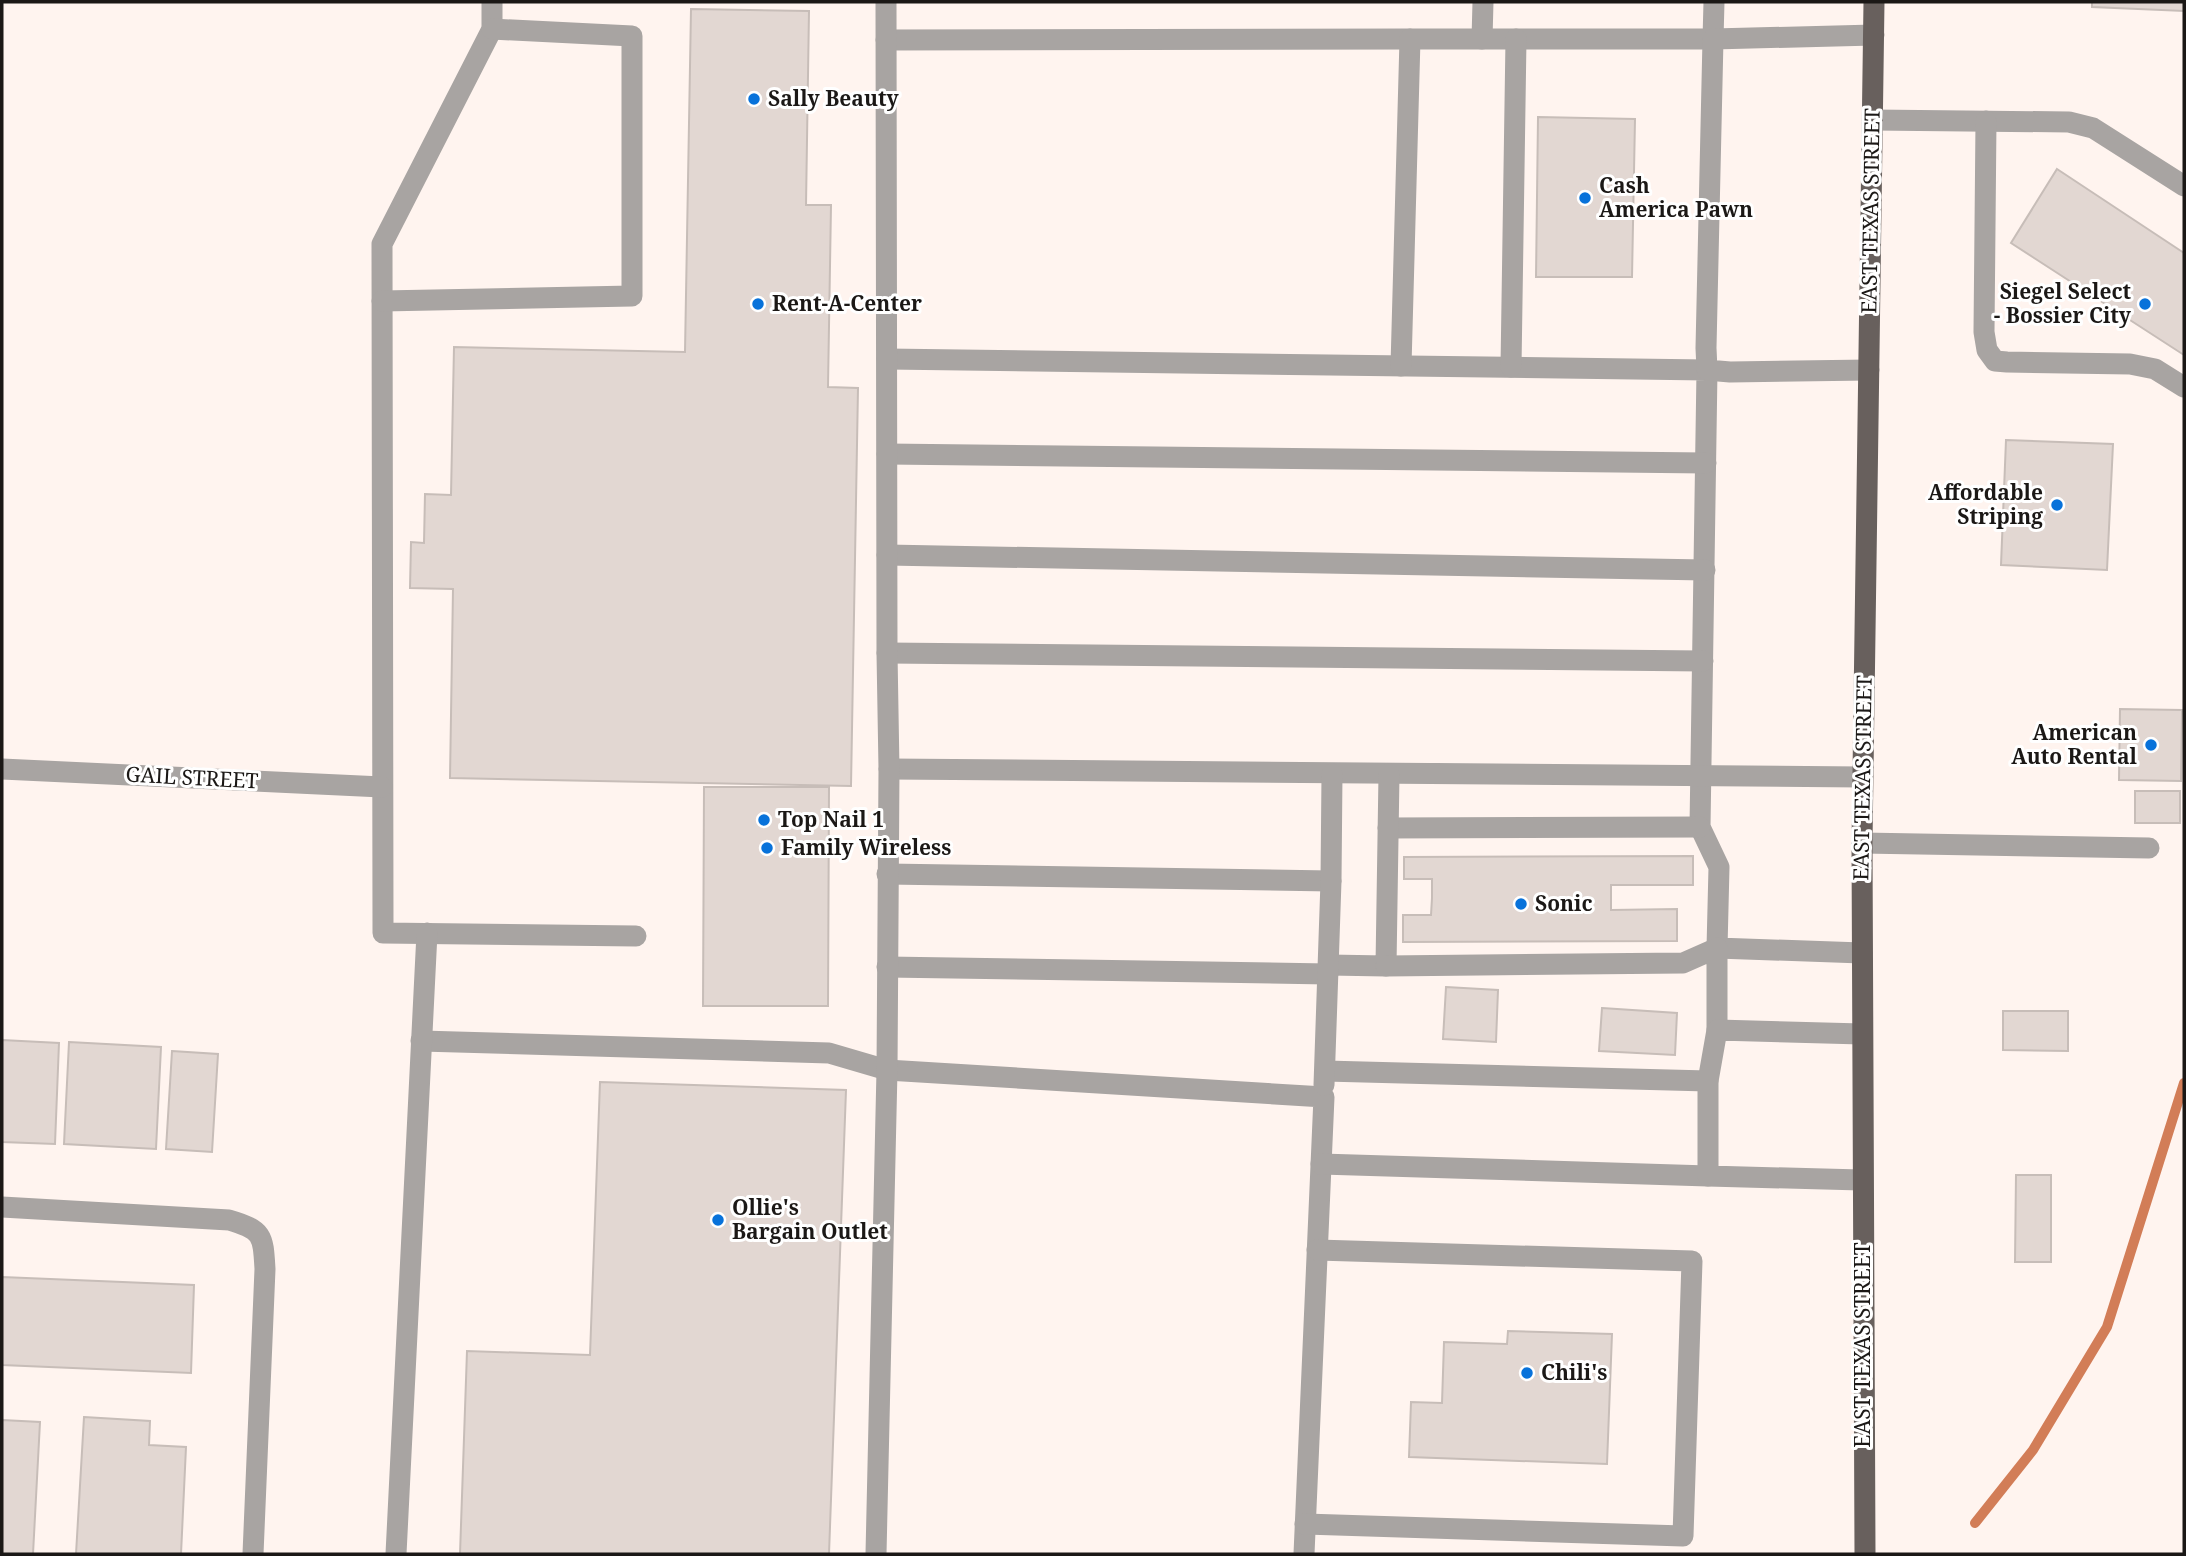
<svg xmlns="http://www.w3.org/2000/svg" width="2186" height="1556" viewBox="0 0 2186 1556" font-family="'Noto Serif',serif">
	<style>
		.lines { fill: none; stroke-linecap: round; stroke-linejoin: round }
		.stream { stroke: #d27d57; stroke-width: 10 }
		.building { fill: #e2d7d2; stroke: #c7bdb8; stroke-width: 2 }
		.minor { stroke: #a8a4a2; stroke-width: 21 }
		.major { stroke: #68605d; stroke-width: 21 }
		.poi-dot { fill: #0872da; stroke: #fff; stroke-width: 2.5 }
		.labels { text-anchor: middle; stroke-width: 6; stroke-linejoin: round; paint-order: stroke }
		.poi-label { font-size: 21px; font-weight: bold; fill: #1b1816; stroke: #fff; text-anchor: start }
		.street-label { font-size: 21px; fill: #1b1816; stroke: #fff }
	</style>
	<rect width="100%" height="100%" fill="#fff4ef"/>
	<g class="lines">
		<path class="stream" d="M1975,1523L2033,1450L2107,1327L2184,1083"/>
	</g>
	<g class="building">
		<path d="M2092,2H2184V11L2092,7Z"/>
		<path d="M691,9L809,11L806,205H831L828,387L858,388L851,786L450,778L453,589L410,588L411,542L424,543L425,494L451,495L454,347L685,352Z"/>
		<path d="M1538,117L1635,119L1632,277H1536Z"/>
		<path d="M2057,169L2184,253V355L2011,243Z"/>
		<path d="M2006,440L2113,444L2107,570L2001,565Z"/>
		<path d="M2120,709L2182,710L2181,781L2119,780Z"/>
		<path d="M704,787H829L828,1006H703Z"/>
		<rect x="2135" y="791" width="45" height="32"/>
		<path d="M1693,856V885H1611V910L1677,909V941L1403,942V915H1431L1432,898V879H1404V857Z"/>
		<path d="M1446,987L1498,990L1496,1042L1443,1039Z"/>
		<path d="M1602,1008L1677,1013L1675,1055L1599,1051Z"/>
		<path d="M2003,1011H2068V1051L2003,1050Z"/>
		<path d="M2,1040L59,1043L55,1144L2,1142Z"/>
		<path d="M69,1042L161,1047L156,1149L64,1144Z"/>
		<path d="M172,1051L218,1054L212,1152L166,1149Z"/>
		<path d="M600,1082L846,1090L829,1554H460L467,1351L590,1355Z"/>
		<path d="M2016,1175H2051V1262H2015Z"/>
		<path d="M2,1277L194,1285L191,1373L2,1365Z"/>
		<path d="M1508,1331L1612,1334L1607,1464L1409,1457L1411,1402L1442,1403L1444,1342L1507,1344Z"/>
		<path d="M84,1417L150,1421L149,1445L186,1447L181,1554H76Z"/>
		<path d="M2,1420L40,1422L33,1554H2Z"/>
	</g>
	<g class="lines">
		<g class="minor">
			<path d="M492,2V29L382,244L383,933L636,936"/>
			<path d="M1482,39L1483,2"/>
			<path d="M886,40L1410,39"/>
			<path d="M1873,120L2069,122L2093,128L2184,186"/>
			<path d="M1986,121L1984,332L1987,350L1995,361L2007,362L2130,364L2155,369L2184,387"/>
			<path d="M382,301L632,296V36L492,29"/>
			<path d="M887,359L1707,370L1700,827L1719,867L1717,948L1862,953"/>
			<path d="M1401,366L1410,39H1713L1714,2"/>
			<path d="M1511,367L1516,39"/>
			<path d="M1869,370L1730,372L1707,370L1706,348L1713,39L1874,35"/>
			<path d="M887,454L1706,463"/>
			<path d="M887,555L1705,570"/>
			<path d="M887,653L1703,661"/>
			<path d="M2,769L382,787"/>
			<path d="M889,769L1862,777"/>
			<path d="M1388,828L1700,827"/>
			<path d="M1862,843L2149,848"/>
			<path d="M887,874L1331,881"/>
			<path d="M1329,965L1386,966L1389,774"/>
			<path d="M1386,966L1683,963L1717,948V1030"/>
			<path d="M887,967L1328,974"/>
			<path d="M421,1041L829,1053L887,1070L1324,1097L1304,1554"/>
			<path d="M1325,1071L1708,1081"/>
			<path d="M1324,1085L1331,881L1332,774"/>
			<path d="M1321,1164L1708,1176"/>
			<path d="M1861,1180L1708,1176V1081L1717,1030L1862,1034"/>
			<path d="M2,1207L229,1220C263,1230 263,1235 265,1269L253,1554"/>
			<path d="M1305,1524L1683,1536L1692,1261L1317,1250"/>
			<path d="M396,1554L427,933"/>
			<path d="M876,1554L887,1070L889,769L887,653L886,2"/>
		</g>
		<path class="major" d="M1865,1554L1862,843L1874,2"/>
	</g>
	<g class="poi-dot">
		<circle cx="754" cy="99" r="7"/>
		<circle cx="1585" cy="198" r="7"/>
		<circle cx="758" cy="304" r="7"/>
		<circle cx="2145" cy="304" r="7"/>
		<circle cx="2057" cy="505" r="7"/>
		<circle cx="2151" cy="745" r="7"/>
		<circle cx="764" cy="820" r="7"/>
		<circle cx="767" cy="848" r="7"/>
		<circle cx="1521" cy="904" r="7"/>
		<circle cx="718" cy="1220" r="7"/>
		<circle cx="1527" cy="1373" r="7"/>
	</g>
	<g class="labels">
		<g class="poi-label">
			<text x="768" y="106">Sally Beauty</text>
			<text x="1599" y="193">Cash<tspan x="1599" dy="24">America Pawn</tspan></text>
			<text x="2131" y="299" text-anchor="end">Siegel Select<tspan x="2131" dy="24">- Bossier City</tspan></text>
			<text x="772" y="311">Rent-A-Center</text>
			<text x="2043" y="500" text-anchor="end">Affordable<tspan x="2043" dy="24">Striping</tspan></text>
			<text x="2137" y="740" text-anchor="end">American<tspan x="2137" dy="24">Auto Rental</tspan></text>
			<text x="778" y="827">Top Nail 1</text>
			<text x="781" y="855">Family Wireless</text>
			<text x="1535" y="911">Sonic</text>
			<text x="732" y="1215">Ollie's<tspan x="732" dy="24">Bargain Outlet</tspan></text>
			<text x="1541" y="1380">Chili's</text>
		</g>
		<g class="street-label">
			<text transform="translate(1871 211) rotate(-89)" y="7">EAST TEXAS STREET</text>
			<text transform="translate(192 778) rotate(3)" y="7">GAIL STREET</text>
			<text transform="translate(1863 778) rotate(-89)" y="7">EAST TEXAS STREET</text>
			<text transform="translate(1863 1345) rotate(-90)" y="7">EAST TEXAS STREET</text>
		</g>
	</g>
	<rect width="2186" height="1556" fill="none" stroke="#1b1816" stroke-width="7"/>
</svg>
